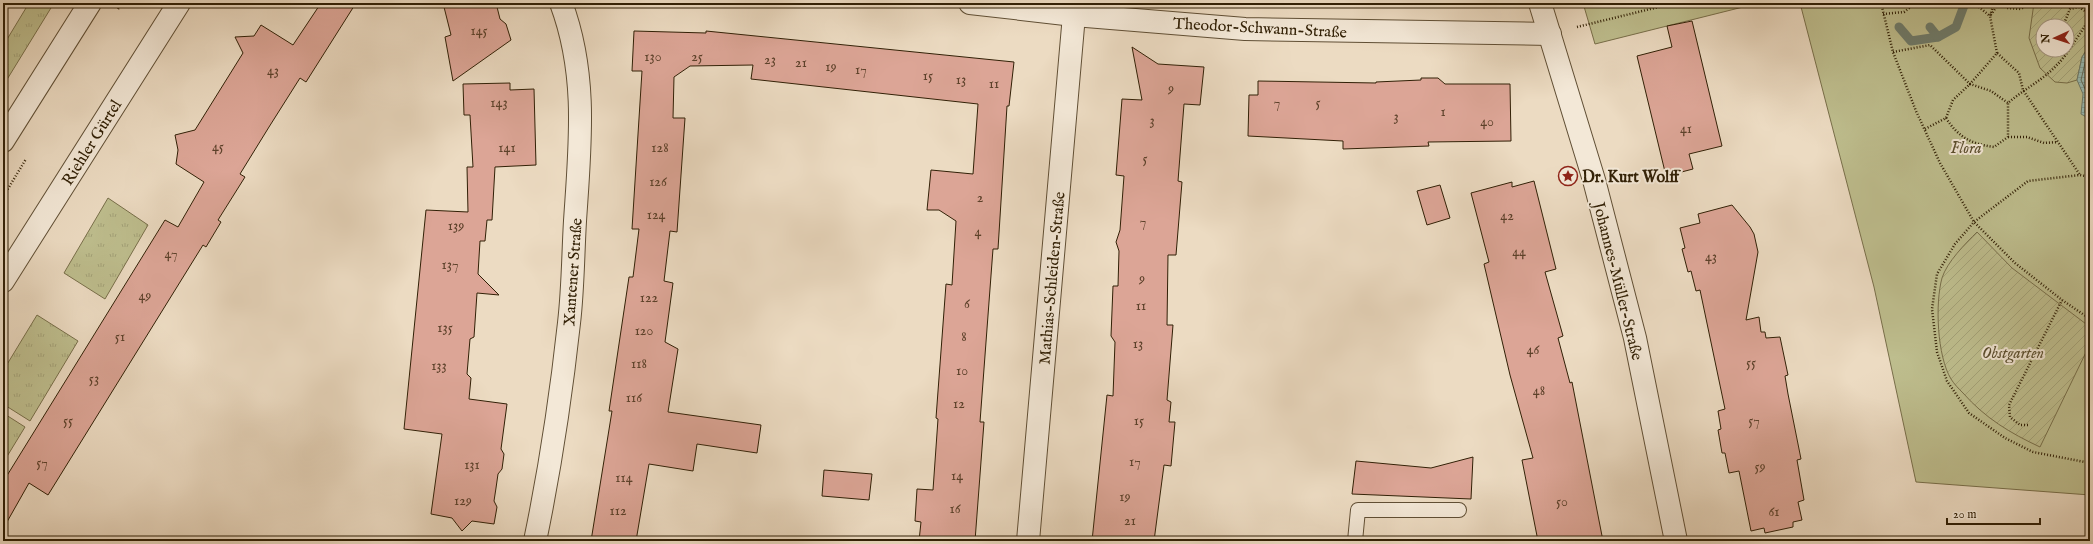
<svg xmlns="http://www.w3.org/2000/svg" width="2093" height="544" viewBox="0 0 2093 544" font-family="'IM FELL English',serif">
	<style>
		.grass { fill: url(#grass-tufts); stroke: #786f4a }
		.park { fill: #bebe8e; stroke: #786f4a; fill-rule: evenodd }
		.garden { fill: url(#garden-furrows); stroke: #786f4a; fill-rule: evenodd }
		.water { fill: url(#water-rules); stroke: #6f7d6d }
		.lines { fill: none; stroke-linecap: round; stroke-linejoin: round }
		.shore { stroke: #656e5c; stroke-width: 1 }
		.stream { stroke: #6f7d6d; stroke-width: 9 }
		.building { fill: #dca596; stroke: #312006 }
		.service-casing { stroke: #604f35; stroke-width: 16 }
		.minor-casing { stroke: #604f35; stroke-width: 24 }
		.tertiary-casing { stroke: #604f35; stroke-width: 24 }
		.path { stroke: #312006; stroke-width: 2.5; stroke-dasharray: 1 2; stroke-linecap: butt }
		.service { stroke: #f3e8d7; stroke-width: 14 }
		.minor { stroke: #f3e8d7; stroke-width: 22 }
		.tertiary { stroke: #f3e8d7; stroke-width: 22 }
		.labels { text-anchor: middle; stroke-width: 4; stroke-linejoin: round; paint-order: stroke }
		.number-label { font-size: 14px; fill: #5c412a }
		.street-label { font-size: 16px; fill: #312006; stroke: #f3e8d7 }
		.park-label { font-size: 16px; font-style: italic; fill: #5b4f2f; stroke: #f3e8d7 }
		.poi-label { font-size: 16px; font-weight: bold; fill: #312006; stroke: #f3e8d7; text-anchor: start }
	</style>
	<defs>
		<pattern id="grass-tufts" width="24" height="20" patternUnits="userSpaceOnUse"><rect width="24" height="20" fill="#bebe8e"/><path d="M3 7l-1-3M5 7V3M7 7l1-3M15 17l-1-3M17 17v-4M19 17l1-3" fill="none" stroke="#a4a379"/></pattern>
		<pattern id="garden-furrows" width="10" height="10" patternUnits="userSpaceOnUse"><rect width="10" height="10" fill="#bebe8e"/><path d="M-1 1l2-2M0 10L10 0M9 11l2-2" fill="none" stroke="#a4a379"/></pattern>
		<pattern id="water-rules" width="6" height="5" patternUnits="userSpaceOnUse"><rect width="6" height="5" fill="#99bbb2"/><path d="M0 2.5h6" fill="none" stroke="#84a098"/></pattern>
	</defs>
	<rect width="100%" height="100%" fill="#ecdbc2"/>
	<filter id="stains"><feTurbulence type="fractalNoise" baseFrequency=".005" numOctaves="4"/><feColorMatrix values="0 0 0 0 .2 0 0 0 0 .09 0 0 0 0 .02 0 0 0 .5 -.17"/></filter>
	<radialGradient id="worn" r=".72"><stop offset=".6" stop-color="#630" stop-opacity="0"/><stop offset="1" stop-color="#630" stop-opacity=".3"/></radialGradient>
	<g class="grass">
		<path d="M29,3H54L3,86V46Z"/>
		<path d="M108,198L148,225L105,299L64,273Z"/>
		<path d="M37,315L78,341L30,421L3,404V371Z"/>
		<path d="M3,413L25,427L3,463Z"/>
	</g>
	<g class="park">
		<path d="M1583,3H1759L1595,44Z"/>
		<path d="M1800,3H2090V495L1916,482L1874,287ZM2043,26H2067V50H2043Z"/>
	</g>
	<g class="garden">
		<path d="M2034,3H2090V44L2082,57L2077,80L2067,83L2055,82L2040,68L2029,38ZM2043,26H2067V50H2043Z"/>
		<path d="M1977,232L2012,268L2090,327V344L2040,447C2010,433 1985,418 1963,393C1959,389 1954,384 1951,379C1937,356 1935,303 1942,278C1947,262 1965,244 1977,232Z"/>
	</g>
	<path class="water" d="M2090,45V119L2081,114L2083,94L2077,80L2082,57Z"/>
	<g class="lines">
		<path class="shore" d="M2090,52L2086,59L2081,80L2087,93L2085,112L2090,115"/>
		<g class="stream">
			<path d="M1899,27L1911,41L1938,37L1956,27L1965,3"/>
			<path d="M1930,27L1938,37"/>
		</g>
	</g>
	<g class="building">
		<path d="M321,3H356L306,82L300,78L269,127L240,174L245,177L218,220L221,222L206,247L203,245L48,495L29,483L3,529V482L165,220L178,227L204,182L176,164L178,150L175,135L195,130L243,53L235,37L254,36L261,25L293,45Z"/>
		<path d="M443,3H496L500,19L506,24L511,40L453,81L445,37L451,35Z"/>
		<path d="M1692,21L1722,146L1689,154L1693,169L1666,176L1637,56L1672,47L1667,26Z"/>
		<path d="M634,31L706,33V31L1014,62L1009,106H1007L998,249H993L980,422H984L975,541H919L921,522L915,521L917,489L933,490L938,419L936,418L946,284L952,285L956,221L939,210H927L931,170L973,174L978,104L751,79L753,65L690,66L674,77L673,118H685L677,232L670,231L664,281L673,283L665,342L678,349L668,412L761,425L757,453L697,444L693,471L649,464L636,541H591L612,411H609L629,277H633L639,229H632L642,71H632Z"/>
		<path d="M1132,47L1158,64L1204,67L1200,105L1184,104L1178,181L1182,182L1176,255H1168L1167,325H1173L1167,400L1171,402L1169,422H1175L1171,466L1164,465L1154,541H1092L1107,395L1113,396L1115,342L1111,336L1113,286H1118L1119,251L1116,242L1120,230L1124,176L1116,175L1122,99L1142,100Z"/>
		<path d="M1421,78H1438L1445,84H1510L1511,141L1428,142L1429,146L1343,149V141L1248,136L1249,95H1258V81L1376,83V82L1421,80Z"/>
		<path d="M510,83V90L534,89L536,165L495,167L492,220H487L485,241H480L478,274L499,295L477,293L474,337L470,339L467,374L471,378L469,399L507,404L501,449L504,454L502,469L498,474L496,488L494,501L497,507L494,524L472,521L462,531L452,518L431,514L442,434L404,429L426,210L468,212L467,167H473L470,115H464L463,84Z"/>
		<path d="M1534,181L1556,269L1545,272L1563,336L1558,338L1570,383L1572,382L1603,541H1538L1522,460L1533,458L1510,375L1484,264L1489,262L1471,193L1512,182V187Z"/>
		<path d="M1440,185L1450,218L1427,225L1417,191Z"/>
		<path d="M1732,205L1750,227L1754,234L1758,252L1746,320L1759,317L1761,332H1765L1766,338L1780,337L1788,375L1785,376L1788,394L1801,459L1797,460L1804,500L1798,502L1802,520L1793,522V527L1765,533L1764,528L1751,531L1739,471L1729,473L1725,453H1722L1718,430L1721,429L1718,411L1725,409L1700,290L1696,291L1691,271L1688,272L1682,249L1685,248L1680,228L1700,223L1698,214Z"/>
		<path d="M1473,457L1471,499L1352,494L1356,461L1431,468Z"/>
		<path d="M824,470L872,474L869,500L822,496Z"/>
	</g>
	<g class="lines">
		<g class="service-casing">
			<path id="service" d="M1355,541L1358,510H1459"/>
		</g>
		<g class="minor-casing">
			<g id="minor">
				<path d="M970,3L1074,15L1245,29L1550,34"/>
				<path d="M1540,3L1594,180L1635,338L1676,541"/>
				<path d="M3,141L90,3"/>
				<path d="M535,541C550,469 561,396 569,323C573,289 573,255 575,221C580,145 588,75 561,3"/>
				<path d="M1028,541L1074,15"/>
			</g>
		</g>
		<g class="tertiary-casing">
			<path id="tertiary" d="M3,281L179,3"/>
		</g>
		<g class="path">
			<path d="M1881,3L1893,52L1916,111L1940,163L1974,222L2015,263L2062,300L2090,319"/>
			<path d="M1974,3L1990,16L1994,3"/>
			<path d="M2004,3L2007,8L2021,9L2030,3"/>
			<path d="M118,9L122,3"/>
			<path d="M1883,14L1904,12L1916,3"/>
			<path d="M2063,26L2070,9L2079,7L2081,3"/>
			<path d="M1577,27L1675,3"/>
			<path d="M1893,52L1930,45L1970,84L1997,53L2019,73L2023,90L2080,175"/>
			<path d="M1997,53L1990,16L1999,3"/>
			<path d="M1946,118C1958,137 1971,144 1994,147L2008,137V103C2024,89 2043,80 2057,65C2065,57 2071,47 2077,38C2083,29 2088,24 2088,13L2079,7"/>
			<path d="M1925,129L1946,118L1953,100L1970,84L1991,91L2008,103"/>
			<path d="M2008,137H2027L2044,143L2058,142"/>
			<path d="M2090,177L2080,175L2028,181L1974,222L1955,244L1937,274L1932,309L1937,352L1947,381L1969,413L2005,438L2033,452L2090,463"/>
			<path d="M3,197L26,159"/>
			<path d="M2028,425H2020L2010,417L2009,405L2062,300"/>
		</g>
		<use href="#service" class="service"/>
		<use href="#minor" class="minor"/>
		<use href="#tertiary" class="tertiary"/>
	</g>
	<defs>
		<g id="sight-ring" transform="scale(1)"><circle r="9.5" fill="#f3e8d7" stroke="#8f2418" stroke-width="1.5"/><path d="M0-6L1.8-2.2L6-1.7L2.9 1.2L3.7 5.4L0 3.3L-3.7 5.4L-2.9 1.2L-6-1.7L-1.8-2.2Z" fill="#8f2418"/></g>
	</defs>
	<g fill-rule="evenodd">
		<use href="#sight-ring" x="1568" y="176"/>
	</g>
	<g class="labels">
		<g class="number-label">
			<text x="479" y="35">145</text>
			<text x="653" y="61">130</text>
			<text x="697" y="61">25</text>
			<text x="770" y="64">23</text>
			<text x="801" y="67">21</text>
			<text x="831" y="71">19</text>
			<text x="861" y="74">17</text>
			<text x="273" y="75">43</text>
			<text x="928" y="80">15</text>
			<text x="961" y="84">13</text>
			<text x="994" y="88">11</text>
			<text x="1171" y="93">9</text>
			<text x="499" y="107">143</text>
			<text x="1277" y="107">7</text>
			<text x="1318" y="107">5</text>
			<text x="1443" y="116">1</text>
			<text x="1396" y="121">3</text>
			<text x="1152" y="125">3</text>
			<text x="1487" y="126">40</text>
			<text x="1686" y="133">41</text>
			<text x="218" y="151">45</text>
			<text x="507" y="152">141</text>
			<text x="660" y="152">128</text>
			<text x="1145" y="163">5</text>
			<text x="658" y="186">126</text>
			<text x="980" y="202">2</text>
			<text x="656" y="219">124</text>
			<text x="1507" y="220">42</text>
			<text x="1143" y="226">7</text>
			<text x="456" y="230">139</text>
			<text x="978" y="236">4</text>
			<text x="1519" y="256">44</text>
			<text x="171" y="258">47</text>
			<text x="1711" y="261">43</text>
			<text x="450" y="269">137</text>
			<text x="1142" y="283">9</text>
			<text x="145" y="300">49</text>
			<text x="649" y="302">122</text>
			<text x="967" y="308">6</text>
			<text x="1141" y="310">11</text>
			<text x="445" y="332">135</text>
			<text x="644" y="335">120</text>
			<text x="120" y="341">51</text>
			<text x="964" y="341">8</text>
			<text x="1138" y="348">13</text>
			<text x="1533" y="354">46</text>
			<text x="1751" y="367">55</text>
			<text x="639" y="368">118</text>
			<text x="439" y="370">133</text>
			<text x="962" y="375">10</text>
			<text x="94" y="383">53</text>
			<text x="1539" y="395">48</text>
			<text x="634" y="402">116</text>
			<text x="959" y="408">12</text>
			<text x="68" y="425">55</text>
			<text x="1139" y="425">15</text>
			<text x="1754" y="425">57</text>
			<text x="1135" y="466">17</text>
			<text x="42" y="467">57</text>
			<text x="472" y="469">131</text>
			<text x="1760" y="471">59</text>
			<text x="957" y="480">14</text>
			<text x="624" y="482">114</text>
			<text x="1125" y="501">19</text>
			<text x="463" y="505">129</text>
			<text x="1562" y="506">50</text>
			<text x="955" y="513">16</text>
			<text x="618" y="515">112</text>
			<text x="1774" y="516">61</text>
			<text x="1130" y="525">21</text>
		</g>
		<g class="street-label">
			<text transform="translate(1260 27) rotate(3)" y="6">Theodor-Schwann-Straße</text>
			<text transform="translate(91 142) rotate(-58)" y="6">Riehler Gürtel</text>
			<text transform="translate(572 272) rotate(-86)" y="6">Xantener Straße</text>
			<text transform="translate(1051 278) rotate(-85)" y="6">Mathias-Schleiden-Straße</text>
			<text transform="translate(1619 281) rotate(76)" y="6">Johannes-Müller-Straße</text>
		</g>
		<g class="park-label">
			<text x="1966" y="153">Flora</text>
			<text x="2013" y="358">Obstgarten</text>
		</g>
		<g class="poi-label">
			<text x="1582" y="182">Dr. Kurt Wolff</text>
		</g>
	</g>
	<rect width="2093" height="544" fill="none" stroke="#ecdbc2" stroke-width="16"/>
	<rect x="4" y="4" width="2085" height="536" fill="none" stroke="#312006" stroke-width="2"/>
	<rect x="8" y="8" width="2077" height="528" fill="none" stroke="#312006"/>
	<g transform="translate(2055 38) rotate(267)"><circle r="19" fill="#f3e8d7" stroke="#a59883"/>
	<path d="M0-3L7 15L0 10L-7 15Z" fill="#8f2418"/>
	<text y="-6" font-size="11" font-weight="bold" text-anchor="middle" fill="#312006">N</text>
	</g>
	<path d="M1947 518v6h93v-6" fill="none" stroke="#312006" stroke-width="2"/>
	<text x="1953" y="518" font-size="12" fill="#312006" stroke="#f3e8d7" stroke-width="3" paint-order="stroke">20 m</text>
	<rect width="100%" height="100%" filter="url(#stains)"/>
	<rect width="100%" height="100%" fill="url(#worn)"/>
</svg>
